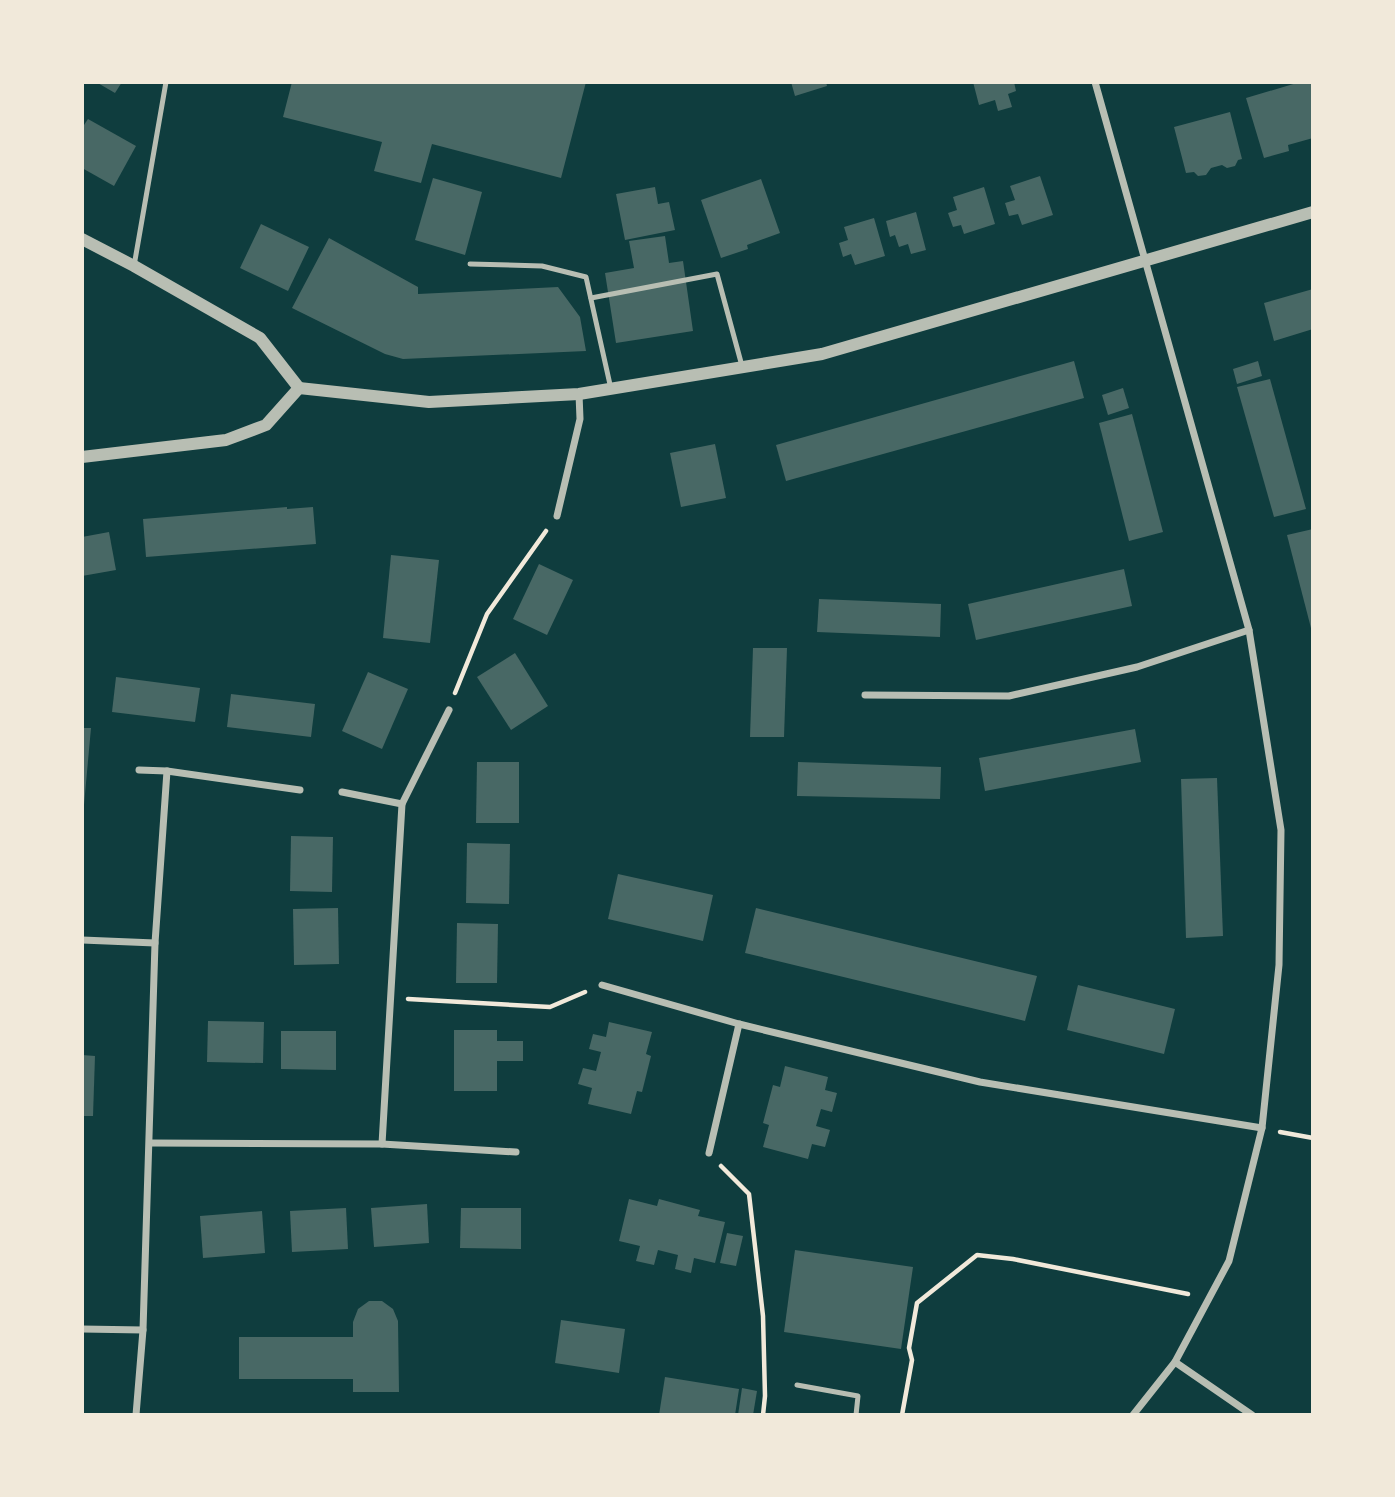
<svg xmlns="http://www.w3.org/2000/svg" width="1395" height="1497" viewBox="0 0 1395 1497" font-family="Lato,sans-serif">
	<style>
		.building { fill: #486865 }
		.lines { fill: none; stroke-linecap: round; stroke-linejoin: round }
		.path { stroke: #f1e9da; stroke-width: 4.5 }
		.service { stroke: #b8beb3; stroke-width: 5 }
		.minor { stroke: #b8beb3; stroke-width: 7 }
		.tertiary { stroke: #b8beb3; stroke-width: 12 }
	</style>
	<rect width="100%" height="100%" fill="#0f3d3e"/>
	<g class="building">
		<path d="M96,82H122L115,93Z"/>
		<path d="M292,82L379,84V82H586L561,178L432,144L421,183L374,171L382,142L283,117Z"/>
		<path d="M791,82H826L827,86L795,96Z"/>
		<path d="M973,82H1014L1016,91L1008,94L1012,107L998,111L995,100L979,105Z"/>
		<path d="M1300,82H1313V138L1288,145L1289,151L1264,158L1246,98Z"/>
		<path d="M1230,112L1242,159L1238,160L1235,166L1227,168L1222,165L1211,168L1206,175L1198,176L1194,172L1186,173L1174,127Z"/>
		<path d="M88,119L136,146L114,186L82,168V128Z"/>
		<path d="M1040,176L1053,215L1022,225L1018,214L1009,216L1005,203L1015,200L1010,186Z"/>
		<path d="M433,178L482,192L465,255L415,240Z"/>
		<path d="M761,179L780,233L747,245L748,249L721,258L701,200Z"/>
		<path d="M655,187L658,204L669,202L675,230L625,240L616,194Z"/>
		<path d="M984,187L995,224L964,234L961,225L953,227L948,213L957,210L953,197Z"/>
		<path d="M916,212L926,250L911,254L908,244L899,247L895,235L890,237L886,221Z"/>
		<path d="M874,218L885,256L855,265L851,254L843,257L839,243L848,240L844,227Z"/>
		<path d="M261,224L309,247L288,291L240,268Z"/>
		<path d="M665,236L669,263L683,261L693,331L616,343L605,273L634,268L629,241Z"/>
		<path d="M329,238L418,287V294L558,287L580,317L586,351L403,359L385,354L292,308Z"/>
		<path d="M1313,289V329L1274,341L1264,303Z"/>
		<path d="M1074,361L1084,398L786,481L776,445Z"/>
		<path d="M1258,361L1262,376L1237,384L1233,369Z"/>
		<path d="M1270,379L1306,509L1274,517L1237,387Z"/>
		<path d="M1123,388L1129,408L1108,415L1102,395Z"/>
		<path d="M1132,414L1163,532L1129,541L1099,423Z"/>
		<path d="M715,444L726,498L681,507L670,453Z"/>
		<path d="M287,507V509L313,507L316,544L146,557L143,519Z"/>
		<path d="M1313,529V632H1312L1287,535Z"/>
		<path d="M109,532L116,570L82,576V537Z"/>
		<path d="M391,555L439,560L430,643L383,638Z"/>
		<path d="M539,564L573,580L547,635L513,619Z"/>
		<path d="M1124,569L1132,606L976,640L968,604Z"/>
		<path d="M819,599L941,604L940,637L817,632Z"/>
		<path d="M753,648H787L784,737H750Z"/>
		<path d="M515,653L548,706L511,730L477,677Z"/>
		<path d="M368,672L408,689L382,749L342,731Z"/>
		<path d="M116,677L200,688L195,722L112,712Z"/>
		<path d="M231,694L315,704L311,737L227,727Z"/>
		<path d="M82,728H91L84,805H82Z"/>
		<path d="M1135,729L1141,762L985,791L979,758Z"/>
		<path d="M477,762H519V823H476Z"/>
		<path d="M798,762L941,767L940,799L797,796Z"/>
		<path d="M1217,778L1223,936L1186,938L1181,779Z"/>
		<path d="M291,836L333,837L332,892L290,891Z"/>
		<path d="M467,843L510,844L509,904L466,903Z"/>
		<path d="M618,874L713,895L703,941L608,919Z"/>
		<path d="M338,908L339,964L294,965L293,909Z"/>
		<path d="M756,908L1037,976L1025,1021L745,953Z"/>
		<path d="M457,923L498,924L497,983H456Z"/>
		<path d="M1078,985L1175,1009L1164,1054L1067,1030Z"/>
		<path d="M208,1021L264,1022L263,1063L207,1062Z"/>
		<path d="M609,1022L652,1032L646,1054L651,1056L642,1092L637,1091L631,1114L588,1104L592,1088L578,1084L583,1068L596,1071L601,1052L589,1049L593,1034L606,1037Z"/>
		<path d="M454,1030H497V1041H523V1061H497V1091H454Z"/>
		<path d="M281,1031H336V1070L281,1069Z"/>
		<path d="M82,1055L95,1056L93,1116H82Z"/>
		<path d="M785,1066L828,1077L825,1090L837,1093L832,1112L821,1109L816,1126L830,1130L825,1147L812,1144L808,1159L763,1147L769,1125L763,1123L773,1085L780,1087Z"/>
		<path d="M629,1199L657,1206L659,1199L700,1210L698,1216L725,1222L715,1263L694,1258L691,1273L675,1269L678,1255L658,1250L654,1265L636,1261L640,1246L619,1241Z"/>
		<path d="M427,1204L429,1243L374,1247L371,1208Z"/>
		<path d="M346,1208L348,1249L292,1252L290,1211Z"/>
		<path d="M461,1208H521V1249L460,1248Z"/>
		<path d="M262,1211L265,1253L203,1258L200,1216Z"/>
		<path d="M727,1233L743,1236L736,1266L720,1263Z"/>
		<path d="M795,1250L913,1267L901,1349L784,1332Z"/>
		<path d="M369,1301H382L393,1309L398,1321L399,1392H353V1379H239V1337H353V1322L358,1309Z"/>
		<path d="M561,1320L625,1329L619,1373L555,1363Z"/>
		<path d="M665,1377L739,1389L735,1415H659Z"/>
		<path d="M742,1388L757,1391L753,1415H738Z"/>
	</g>
	<g class="lines">
		<g class="path">
			<path d="M455,693L487,614L546,531"/>
			<path d="M408,999L550,1007L585,992"/>
			<path d="M1280,1132L1313,1138"/>
			<path d="M721,1166L749,1194L763,1316L765,1396L763,1415"/>
			<path d="M902,1415L912,1360L909,1348L917,1303L977,1255L1013,1259L1188,1294"/>
		</g>
		<g class="service">
			<path d="M470,264L542,266L586,277L611,389"/>
			<path d="M134,266L166,82"/>
			<path d="M591,298L717,274L742,366"/>
			<path d="M797,1385L858,1396L856,1415"/>
		</g>
		<g class="minor">
			<path d="M1095,82L1249,630L1281,830L1279,965L1262,1128L1229,1261L1175,1362L1133,1415"/>
			<path d="M557,516L580,419L579,394"/>
			<path d="M865,695L1009,696L1137,667L1249,630"/>
			<path d="M139,770L167,771L300,790"/>
			<path d="M342,792L402,804L382,1144"/>
			<path d="M402,804L449,710"/>
			<path d="M82,940L155,943"/>
			<path d="M602,985L739,1024L980,1082L1262,1128"/>
			<path d="M150,1143L382,1144L516,1152"/>
			<path d="M709,1153L739,1024"/>
			<path d="M82,1329L143,1330"/>
			<path d="M1175,1362L1252,1415"/>
			<path d="M136,1415L143,1330L155,943L167,771"/>
		</g>
		<g class="tertiary">
			<path d="M82,239L134,266L260,338L299,388"/>
			<path d="M299,388L429,402L579,394L822,354L1313,212"/>
			<path d="M82,457L226,440L266,425L299,388"/>
		</g>
	</g>
	<rect width="1395" height="1497" fill="none" stroke="#f1e9da" stroke-width="168"/>
</svg>
